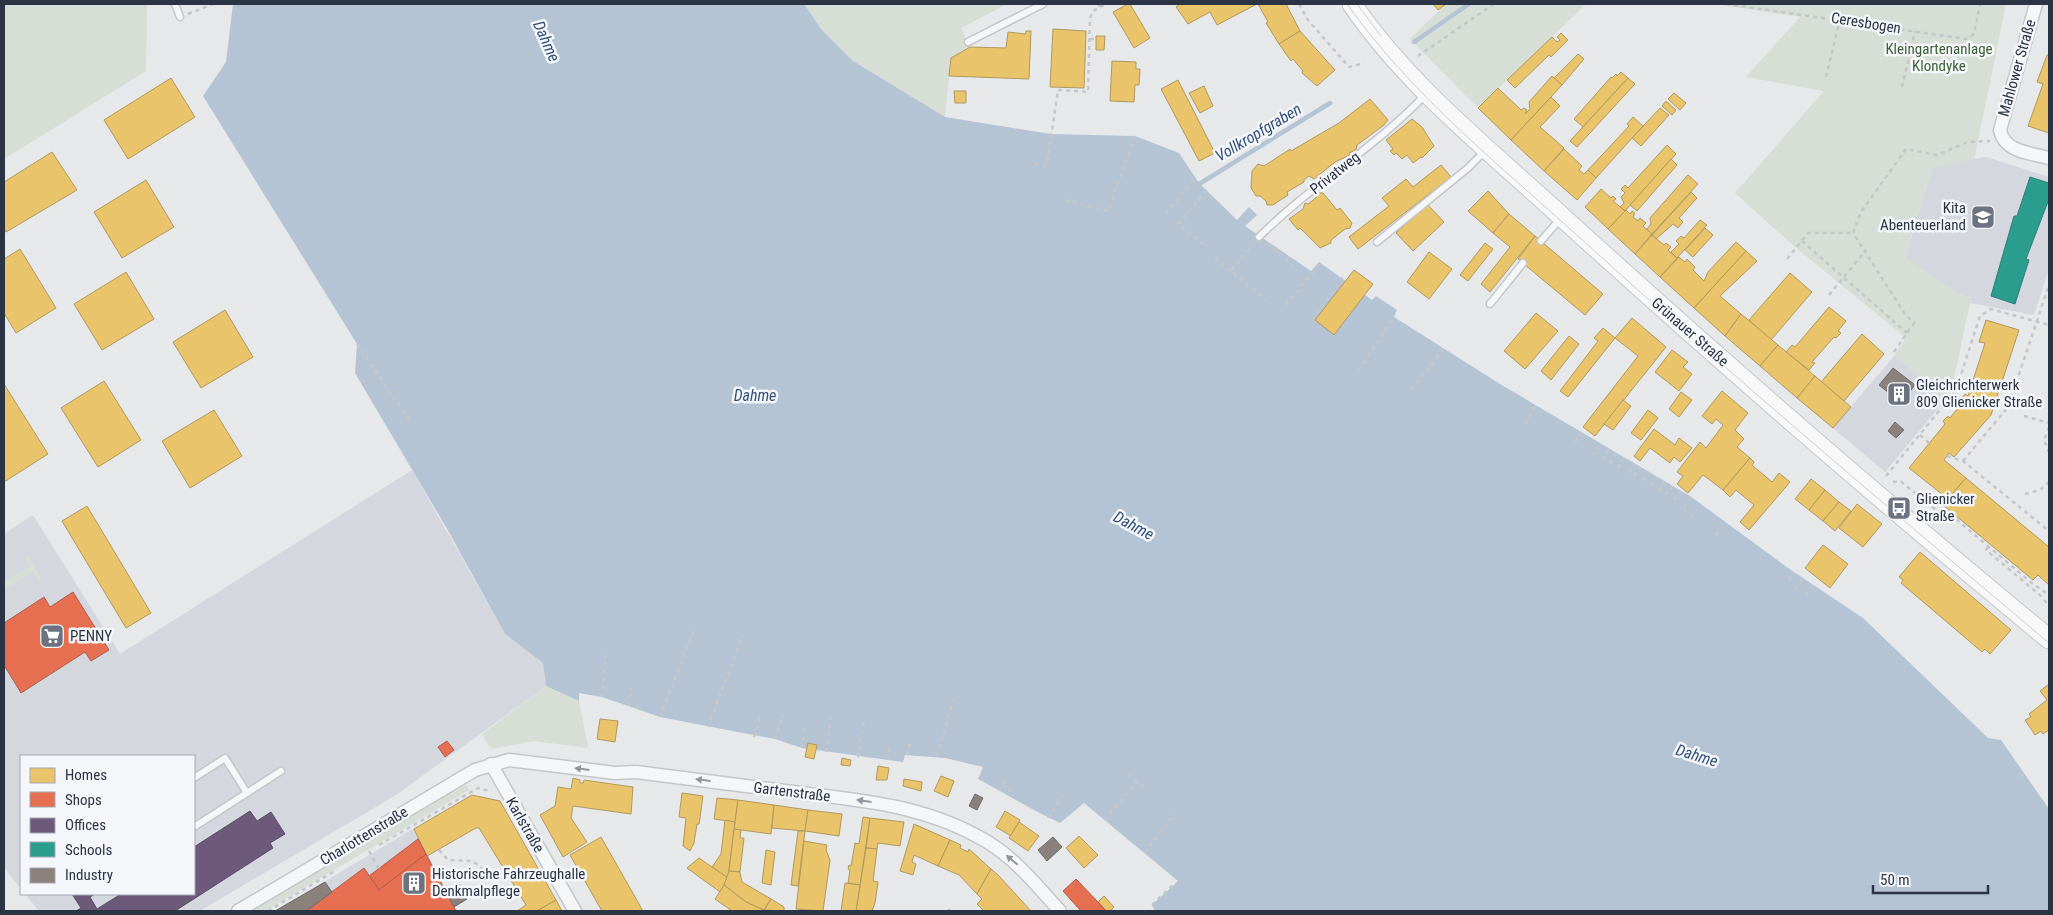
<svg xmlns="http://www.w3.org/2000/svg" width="2053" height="915" viewBox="0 0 2053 915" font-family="'Roboto Condensed',sans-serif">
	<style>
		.built { fill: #d4d7dd }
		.green { fill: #d6ded6 }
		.water { fill: #b4c4d5 }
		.homes { fill: #e9c46a; stroke: #b0995f }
		.shops { fill: #e76f51; stroke: #af5d4d }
		.offices { fill: #6d597a; stroke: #594e6a }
		.schools { fill: #2a9d8f; stroke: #2a7e79 }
		.industry { fill: #8a817c; stroke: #6e6a6c }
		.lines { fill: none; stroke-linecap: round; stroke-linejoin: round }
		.stream { stroke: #b4c4d5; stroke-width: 4.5 }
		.service-casing { stroke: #c4c6c8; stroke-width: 9 }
		.minor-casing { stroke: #c4c6c8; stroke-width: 15 }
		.secondary-casing { stroke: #c4c6c8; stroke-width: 21 }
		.path { stroke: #c5c6ca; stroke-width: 2.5; stroke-dasharray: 4 4; stroke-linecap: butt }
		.service { stroke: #f5f6f7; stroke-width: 6 }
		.minor { stroke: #f5f6f7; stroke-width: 12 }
		.secondary { stroke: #f8f8f8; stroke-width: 19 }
		.tram { stroke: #cecfd2; stroke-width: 1 }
		.oneway { fill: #90959e }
		.labels { text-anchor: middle; stroke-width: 5; stroke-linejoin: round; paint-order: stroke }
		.street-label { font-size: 15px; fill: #2b3445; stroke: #f4f6f9 }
		.park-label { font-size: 15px; fill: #3f6138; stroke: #f4f6f9 }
		.poi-label { font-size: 15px; fill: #2b3445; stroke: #f4f6f9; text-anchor: start }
		.water-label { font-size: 16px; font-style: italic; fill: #34527a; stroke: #f4f6f9 }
	</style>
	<rect width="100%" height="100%" fill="#e6e8ea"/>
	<g class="built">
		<path d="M1986,157L2049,177V269L2034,315L1970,303L1971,298L1959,294L1905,258L1933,166Z"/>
		<path d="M1894,356L1946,399L1885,472L1833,428Z"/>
		<path d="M412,470L505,634L543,663L546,686L396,795L200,911H39L25,894H194V756H21V889L4,868V534L33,515L120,654Z"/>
		<path d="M414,828L456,911H275L371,854Z"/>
	</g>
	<g class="green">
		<path d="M4,4H147L146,71L4,159Z"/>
		<path d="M804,4H1007L961,28L970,47L951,58L945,117L853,61L821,29Z"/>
		<path d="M1446,4H1586L1478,108L1410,39Z"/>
		<path d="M1715,4H2006L1974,160L1933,167L1905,257L1959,294L1971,298L1951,392L1946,399L1894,356L1906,338L1794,246L1735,193L1824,91L1746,77L1800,17Z"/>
		<path d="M24,556H28L41,579L40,581L33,571L4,590V582L30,566Z"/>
		<path d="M546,686L579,701L588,748L534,741L491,749L482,734Z"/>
		<path d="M466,785L469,790L265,911H245L334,854Z"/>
	</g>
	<path class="water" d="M233,4H804L821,29L853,61L945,117L1051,134L1135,136L1179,153L1199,183L1237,220L1249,207L1257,215L1245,226L1311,271L1319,262L1372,300L1376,296L1397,310L1394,317L1500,384L1690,496L1788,568L1863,618L1988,738L2001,740L2049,809V911H1155L1152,905L1178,881L1084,803L1060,823C1032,810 1006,794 978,779L983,767L945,758L905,755L903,762L802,748L775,739L660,717L602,697L579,693V701L546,686L543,663L505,634L446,527L355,373L357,344L203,96L226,62Z"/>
	<g class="homes">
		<path d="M1128,4H1130L1150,38L1134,48L1113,12Z"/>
		<path d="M1177,4H1257L1217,25L1210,12L1188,24L1176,7L1178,6Z"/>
		<path d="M1258,4H1286L1300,31L1279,44L1266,23L1268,22Z"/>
		<path d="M1433,4H1446L1438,10Z"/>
		<path d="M1053,29L1086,31L1084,88L1050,87Z"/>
		<path d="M1026,31H1031L1029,79L949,76L951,58L970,47L1006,48L1008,32L1025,34Z"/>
		<path d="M1300,31L1335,70L1317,86L1302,73L1303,71L1293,59L1291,61L1279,44Z"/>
		<path d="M1561,33L1568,40L1551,57L1549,55L1515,88L1507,80L1552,37L1557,42L1560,40L1557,37Z"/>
		<path d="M1096,36H1105L1104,50H1096Z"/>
		<path d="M1578,54L1584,59L1562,85L1554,78Z"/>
		<path d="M2047,55H2049V133L2028,126L2043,84L2037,82Z"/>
		<path d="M1112,61L1136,62V69H1140L1139,85H1135L1134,102L1110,101Z"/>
		<path d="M1621,72L1628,78L1583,127L1574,119L1611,77L1612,78L1616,74L1617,76Z"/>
		<path d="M1552,76L1562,85L1511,140L1478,108L1498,88L1521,110L1524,108L1527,110L1525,114L1530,109L1529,102Z"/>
		<path d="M171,78L195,117L128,159L104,120Z"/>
		<path d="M1628,78L1635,84L1577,147L1570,141Z"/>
		<path d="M1178,80L1215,153L1199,161L1161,89Z"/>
		<path d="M1204,86L1213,106L1200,113L1189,93Z"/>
		<path d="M954,91H966V103H955Z"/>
		<path d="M1674,93L1686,103L1680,110L1668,99Z"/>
		<path d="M1551,97L1560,106L1540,127L1564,148L1544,171L1511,140Z"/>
		<path d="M1370,99L1388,120L1384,125L1357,145L1356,150L1349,153L1350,155L1335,162L1314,179L1309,176L1304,180V182L1287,192L1288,195L1273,205H1267L1266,201L1260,196H1256L1251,188L1252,171L1258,164L1264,166L1290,149L1291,151L1339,123Z"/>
		<path d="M1666,101L1676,110L1672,115L1662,106Z"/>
		<path d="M1660,108L1669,115L1641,146L1632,138Z"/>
		<path d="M1633,117L1643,126L1596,178L1588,170L1629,126L1627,124Z"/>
		<path d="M1412,119L1422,127L1434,146L1422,158L1421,157L1413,163L1407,155L1402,159L1396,153L1394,155L1390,151L1393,149L1386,140Z"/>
		<path d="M1667,145L1676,154L1625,211L1620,207L1624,203L1621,197L1625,193L1621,189L1625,185L1628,188Z"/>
		<path d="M1564,149L1582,166L1579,170L1584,174L1588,170L1596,178L1577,200L1544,171Z"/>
		<path d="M52,152L77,190L6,232L4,228V182Z"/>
		<path d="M1671,159L1677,165L1637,211L1630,205Z"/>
		<path d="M1441,165L1451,177L1358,249L1349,237L1389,206L1382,198L1406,179L1413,187Z"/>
		<path d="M1688,175L1698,184L1652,234L1647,229L1651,224L1650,218Z"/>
		<path d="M146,180L174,227L122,258L94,212Z"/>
		<path d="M1601,189L1611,198L1613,196L1616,199L1613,201L1625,211L1608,229L1585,207Z"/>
		<path d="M1488,191L1509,214L1493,233L1468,211Z"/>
		<path d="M1691,192L1697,198L1679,218L1683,222L1678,228L1673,224L1656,239L1652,235Z"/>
		<path d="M1318,193H1323L1337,210L1340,208L1352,223L1350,228L1345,229L1331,240V243L1320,248L1300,228L1298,230L1289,219L1303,209L1305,203L1308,204L1316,198Z"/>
		<path d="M1427,204L1444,222L1413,251L1396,233Z"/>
		<path d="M1626,210L1630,214L1632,211L1635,213L1633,217L1638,221L1640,218L1646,223L1643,226L1652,234L1635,254L1608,229Z"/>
		<path d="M1509,214L1535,236L1490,292L1481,284L1510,247L1493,233Z"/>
		<path d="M1700,220L1707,225L1677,258L1671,252L1679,244L1676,241L1681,236L1684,238Z"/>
		<path d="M1705,228L1713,235L1693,257L1685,250Z"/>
		<path d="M1652,235L1664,245L1666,243L1671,247L1668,250L1677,258L1660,277L1635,254Z"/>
		<path d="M1535,236L1603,294L1585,315L1518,259Z"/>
		<path d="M1736,242L1746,251L1694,308L1660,277L1679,257L1685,262L1687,259L1695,267L1693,270L1704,281L1708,272Z"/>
		<path d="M1485,243L1493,249L1468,281L1460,275Z"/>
		<path d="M20,249L56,308L16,333L4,313V259Z"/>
		<path d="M1746,251L1757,261L1720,296L1741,314L1725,336L1694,308Z"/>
		<path d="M1429,252L1452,269L1429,299L1407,282Z"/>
		<path d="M1354,270L1373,284L1334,335L1315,320Z"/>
		<path d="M126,272L154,319L102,350L74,304Z"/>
		<path d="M1790,273L1812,292L1771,340L1749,320Z"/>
		<path d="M1829,307L1846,321L1838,331L1841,333L1836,338L1834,337L1812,362L1815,363L1809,370L1786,352L1792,345L1795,347Z"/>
		<path d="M225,310L253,357L201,388L173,342Z"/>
		<path d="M1536,313L1558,331L1525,369L1504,351Z"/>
		<path d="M1741,314L1778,345L1760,366L1725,336Z"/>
		<path d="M1632,318L1666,347L1595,436L1583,427L1638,356L1615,338Z"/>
		<path d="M1986,320L2019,330L1991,415L1954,457L1949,453L1944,460L1966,478L1948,499L1909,468L1945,424L1943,421L1948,416L1950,418L1962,403L1960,400L1965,394L1968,396L1985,343L1979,342Z"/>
		<path d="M1603,328L1615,338L1568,397L1560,391L1598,341L1594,338Z"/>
		<path d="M1862,334L1884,354L1844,401L1821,382Z"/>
		<path d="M1569,336L1579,344L1551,380L1541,371Z"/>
		<path d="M1778,345L1815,376L1797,398L1760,366Z"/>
		<path d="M1672,350L1688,362L1683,367L1692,374L1679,391L1655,372Z"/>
		<path d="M1815,376L1851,407L1833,428L1797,398Z"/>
		<path d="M104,381L141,440L98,467L61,408Z"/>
		<path d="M4,384L48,454L4,482Z"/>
		<path d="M1722,391L1748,413L1735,430L1744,439L1737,447L1750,458L1723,490L1703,475L1688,493L1677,484L1683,476L1677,472L1700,442L1706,448L1723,425L1716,419L1712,424L1702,416Z"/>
		<path d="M1681,392L1692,400L1679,417L1669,409Z"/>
		<path d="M1623,400L1631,406L1613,430L1604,424Z"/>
		<path d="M214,410L242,456L190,488L162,441Z"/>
		<path d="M1648,410L1658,418L1641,440L1631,433Z"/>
		<path d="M1654,429L1675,445L1679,438L1692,448L1680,462L1674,457L1670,463L1650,448L1640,461L1634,456Z"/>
		<path d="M1750,458L1754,462L1752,465L1772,482L1779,473L1790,482L1749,530L1740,522L1754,505L1736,490L1730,497L1723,490Z"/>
		<path d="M1966,478L2049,547V585L2038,575L2033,580L1943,505Z"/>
		<path d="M1811,479L1825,490L1809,510L1795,499Z"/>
		<path d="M1825,490L1839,502L1823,521L1809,510Z"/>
		<path d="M1839,502L1851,511L1835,531L1823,521Z"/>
		<path d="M1857,504L1882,524L1863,547L1839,528Z"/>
		<path d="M87,506L151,613L126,628L62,521Z"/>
		<path d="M1823,545L1848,564L1830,588L1805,568Z"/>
		<path d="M1920,552L2011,630L1990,654L1985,649L1982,652L1901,583L1903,580L1899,577Z"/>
		<path d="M2049,684V730L2043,734L2041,731L2035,735L2025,720L2031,717L2029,714L2047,700L2040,691Z"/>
		<path d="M600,719L618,721L615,742L597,739Z"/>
		<path d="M808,743L817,745L814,759L805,757Z"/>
		<path d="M842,758L851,760L850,766L841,765Z"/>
		<path d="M878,766L889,768L887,780H876Z"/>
		<path d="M941,776L954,781L948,797L934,791Z"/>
		<path d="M573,778L580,780V783H583L584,780L633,787L631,814L573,806L571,818L587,842L563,857L540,815L555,806L558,787L571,789Z"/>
		<path d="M904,779L922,782L921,791L903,786Z"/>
		<path d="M682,793L703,796L699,824H697L694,843L690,851L683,846L686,818L679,817Z"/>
		<path d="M472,795L500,801L556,900L537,911H517L526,905L479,828H476L427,856L414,829Z"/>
		<path d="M717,798L738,800L735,822L714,819Z"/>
		<path d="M738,800L774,805L771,834L734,829Z"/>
		<path d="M774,805L808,810L805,831L772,828Z"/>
		<path d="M808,810L842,814L839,836L805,831Z"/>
		<path d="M1005,811L1020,820L1011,836L996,827Z"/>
		<path d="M863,817L870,818L860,885L848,883L850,870L848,869L849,865L851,866L855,843L859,844Z"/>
		<path d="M870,818L904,822L900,846L878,843L877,849L866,848Z"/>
		<path d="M725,820L735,822L728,878L712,867L721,854Z"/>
		<path d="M1019,822L1039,836L1028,851L1009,838Z"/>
		<path d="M914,824L950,840L938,866L914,855L912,862L916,864L913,875L900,871Z"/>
		<path d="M734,829L741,830L740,838H744L740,872L729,871Z"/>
		<path d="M798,831H805L798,886L791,885Z"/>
		<path d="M1079,836L1098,855L1084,868L1066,848Z"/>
		<path d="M601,837L643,911H602L570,855Z"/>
		<path d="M950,840L961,845L960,848L968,852L969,849L991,869L977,894L959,875L938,866Z"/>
		<path d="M804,841L827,845L826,850L830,860L823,911L796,909Z"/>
		<path d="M866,848L877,849L873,881L878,882L875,903L872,911H856Z"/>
		<path d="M766,850L775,852L771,885L762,883Z"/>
		<path d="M699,858L728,878L720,892L687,868Z"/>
		<path d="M991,869L998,875L1031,911H984L977,904L982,899L977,894Z"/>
		<path d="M729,871L740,872L742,882L771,899L764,910L746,902L724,885Z"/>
		<path d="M845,883L860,885L856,911H841Z"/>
		<path d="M724,885L746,902L766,911H732L715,899Z"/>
		<path d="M1104,896L1114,907L1110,911H1106L1098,902Z"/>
		<path d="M771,899L784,907V911L764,910Z"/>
		<path d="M556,900L562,911H537Z"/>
	</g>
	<g class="shops">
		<path d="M73,592L109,650L91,661L85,652L21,693L4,665V623L44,597L50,607Z"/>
		<path d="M447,741L454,750L445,757L438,747Z"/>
		<path d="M418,839L426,854L379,890L369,876Z"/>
		<path d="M426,854L456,911H306L364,868L379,890Z"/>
		<path d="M1076,879L1098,902L1106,911H1081L1063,891Z"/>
	</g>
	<path class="offices" d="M250,811L257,821L271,812L285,834L270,843L273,848L175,911H76L81,908L72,894H95L90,897L97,909L121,894H194V847Z"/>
	<path class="schools" d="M2030,177L2049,183V199L2026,259L2029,260L2015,304L1991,296L2014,216H2017Z"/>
	<g class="industry">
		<path d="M1893,368L1915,385L1901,403L1879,385Z"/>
		<path d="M1895,422L1904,430L1896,438L1888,431Z"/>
		<path d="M975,794L983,798L977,810L969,806Z"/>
		<path d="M1053,837L1062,847L1047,861L1038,850Z"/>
		<path d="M325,882L332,892L306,911H275Z"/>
		<path d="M459,884L467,899L454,907L446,892Z"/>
	</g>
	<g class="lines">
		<g class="stream">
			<path d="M1414,42L1469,4"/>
			<path d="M1196,186L1330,103"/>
		</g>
		<g class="service-casing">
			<g id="service">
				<path d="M175,4L180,17"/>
				<path d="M968,42L1043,4"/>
				<path d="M1259,237C1311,185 1375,148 1425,95"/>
				<path d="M1541,241L1561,218"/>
				<path d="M1377,242L1468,168L1485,151"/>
				<path d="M1490,304L1523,263"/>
				<path d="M194,778L225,758L247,793"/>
				<path d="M194,827L281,771"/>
			</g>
		</g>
		<g class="minor-casing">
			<g id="minor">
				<path d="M2036,4L2000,130C2004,152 2030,153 2049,158"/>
				<path d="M491,764L575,911"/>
				<path d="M238,911L475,770L509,760L615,773L636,772C691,779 746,786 801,793C867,801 927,806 986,841C1016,859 1037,886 1060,911"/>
			</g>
		</g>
		<g class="secondary-casing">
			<path id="secondary" d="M1352,4C1407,85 1489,150 1561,216C1720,361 1883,502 2049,639"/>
		</g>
		<g class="path">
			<path d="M1299,4L1308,20L1349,67L1364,63"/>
			<path d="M1726,4L1966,39L1974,34L1980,4"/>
			<path d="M1100,7L1106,4"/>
			<path d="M188,14L213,4"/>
			<path d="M1090,39H1096"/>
			<path d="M1418,56L1494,4"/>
			<path d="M1826,77L1840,19"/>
			<path d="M1902,87L1915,31"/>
			<path d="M1035,164L1047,165L1058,90L1088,92L1090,18L1093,11L1100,7L1098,4"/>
			<path d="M1065,200L1108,211L1135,136"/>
			<path d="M1166,214L1195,177"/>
			<path d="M1802,241L1907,333"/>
			<path d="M1267,243L1293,265"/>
			<path d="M1203,244L1178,224L1206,191"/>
			<path d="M1215,258L1266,300"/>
			<path d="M1787,259L1808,233H1853"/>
			<path d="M1231,270L1253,245"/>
			<path d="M1829,295L1866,250"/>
			<path d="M1286,305L1320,263"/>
			<path d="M1312,320L1343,277"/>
			<path d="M357,344L410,421"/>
			<path d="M1894,352L1914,323L1905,314L1853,233L1861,212L1906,149L1937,155L1968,142L1990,141"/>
			<path d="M1359,370L1394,317"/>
			<path d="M1411,390L1444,349"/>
			<path d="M2024,416L2049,423"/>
			<path d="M1525,424L1536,405"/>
			<path d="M2049,427L2044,440L2049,452"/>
			<path d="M1920,435L1929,443"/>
			<path d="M1575,442L1582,432"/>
			<path d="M1592,456L1600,443"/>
			<path d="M1947,456L1963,461L2049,531"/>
			<path d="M1603,460L1609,448"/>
			<path d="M1963,461L2008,407L2049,285"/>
			<path d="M1610,463L1616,453"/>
			<path d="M1618,468L1624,457"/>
			<path d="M1628,473L1635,464"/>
			<path d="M1634,476L1640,467"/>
			<path d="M1886,476L1956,390L1980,316L1991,309L2049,325"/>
			<path d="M1643,481L1649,472"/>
			<path d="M1893,482L1900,481L1940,513L1944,509L2033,584L2049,595"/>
			<path d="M1651,486L1657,477"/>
			<path d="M1659,491L1665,482"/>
			<path d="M2025,494L2040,490L2049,482"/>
			<path d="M1665,495L1672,486"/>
			<path d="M1691,497L1682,509L1693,517"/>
			<path d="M1674,500L1681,491"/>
			<path d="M1716,535L1725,522"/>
			<path d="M1988,547L1986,550L2041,596L2049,606"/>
			<path d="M1791,580L1789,578L1794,572"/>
			<path d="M1796,589L1803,578"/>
			<path d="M1806,595L1813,585"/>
			<path d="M602,697L606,655"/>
			<path d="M628,706L632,686"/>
			<path d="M638,709L639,702"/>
			<path d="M660,717L695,627"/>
			<path d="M708,727L743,634"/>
			<path d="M754,737L760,717"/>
			<path d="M775,739L783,715"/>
			<path d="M802,748L805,727"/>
			<path d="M826,752L831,718"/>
			<path d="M907,755L910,743"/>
			<path d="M937,756L954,699"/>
			<path d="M858,757L864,722"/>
			<path d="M888,760L890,745"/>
			<path d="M1128,774L1146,789"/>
			<path d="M2020,777L2024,774"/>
			<path d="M1002,785L1013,792"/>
			<path d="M999,791L1004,781"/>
			<path d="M1048,818L1063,795"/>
			<path d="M1105,820L1137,781"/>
			<path d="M379,845L478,788L490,791"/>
			<path d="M439,850L448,860L472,861L480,866L491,881"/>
			<path d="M369,851L379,869"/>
			<path d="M1145,853L1174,813"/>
			<path d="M1152,905L1173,885"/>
			<path d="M268,911L333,872"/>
			<path d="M947,911L952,909L953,911"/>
		</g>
		<use href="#service" class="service"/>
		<use href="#minor" class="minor"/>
		<use href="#secondary" class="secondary"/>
		<g class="tram">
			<path d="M1347,4C1410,93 1498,164 1579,237C1732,376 1891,510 2049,643"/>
			<path d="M1357,4L1381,36"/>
			<path d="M4,909L5,911"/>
		</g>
	</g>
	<defs><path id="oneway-solid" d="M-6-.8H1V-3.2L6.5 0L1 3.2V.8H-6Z" transform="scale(1.25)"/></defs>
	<g class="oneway">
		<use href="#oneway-solid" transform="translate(582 769) rotate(-173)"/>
		<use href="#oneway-solid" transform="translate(703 780) rotate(-173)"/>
		<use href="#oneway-solid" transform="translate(864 801) rotate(-172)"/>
		<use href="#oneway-solid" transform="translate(1012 860) rotate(-140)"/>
	</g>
	<defs>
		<g id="school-square" transform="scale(1.25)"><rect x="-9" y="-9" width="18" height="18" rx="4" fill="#6c737f" stroke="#f4f6f9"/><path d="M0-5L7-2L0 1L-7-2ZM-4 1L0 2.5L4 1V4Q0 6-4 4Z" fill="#fff"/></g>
		<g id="building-square" transform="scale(1.25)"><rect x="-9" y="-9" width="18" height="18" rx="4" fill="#6c737f" stroke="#f4f6f9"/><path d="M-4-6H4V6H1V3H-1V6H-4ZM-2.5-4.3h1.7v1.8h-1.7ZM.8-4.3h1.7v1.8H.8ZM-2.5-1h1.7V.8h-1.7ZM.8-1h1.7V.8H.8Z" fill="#fff"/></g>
		<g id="bus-square" transform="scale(1.25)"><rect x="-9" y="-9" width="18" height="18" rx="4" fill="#6c737f" stroke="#f4f6f9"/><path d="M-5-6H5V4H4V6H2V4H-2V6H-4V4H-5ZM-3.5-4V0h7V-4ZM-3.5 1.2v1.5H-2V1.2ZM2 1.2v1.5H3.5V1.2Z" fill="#fff"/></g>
		<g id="supermarket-square" transform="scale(1.25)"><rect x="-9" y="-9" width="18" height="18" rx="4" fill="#6c737f" stroke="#f4f6f9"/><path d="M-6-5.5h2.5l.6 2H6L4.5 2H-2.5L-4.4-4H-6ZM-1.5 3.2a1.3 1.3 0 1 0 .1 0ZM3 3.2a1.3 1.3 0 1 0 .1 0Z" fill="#fff"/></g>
	</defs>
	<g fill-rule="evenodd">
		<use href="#school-square" x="1983" y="217"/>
		<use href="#building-square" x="1899" y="394"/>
		<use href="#bus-square" x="1899" y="508"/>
		<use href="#supermarket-square" x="52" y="636"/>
		<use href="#building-square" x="414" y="883"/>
	</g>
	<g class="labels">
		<g class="street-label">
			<text transform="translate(1866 23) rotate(9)" y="5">Ceresbogen</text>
			<text transform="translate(2017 68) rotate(-74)" y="5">Mahlower Straße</text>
			<text transform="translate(1335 173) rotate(-38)" y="5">Privatweg</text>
			<text transform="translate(1690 332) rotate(41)" y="5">Grünauer Straße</text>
			<text transform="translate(792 792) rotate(7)" y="5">Gartenstraße</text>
			<text transform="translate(525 825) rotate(60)" y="5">Karlstraße</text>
			<text transform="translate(364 836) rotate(-31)" y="5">Charlottenstraße</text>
		</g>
		<g class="park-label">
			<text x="1939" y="54">Kleingartenanlage<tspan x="1939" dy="17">Klondyke</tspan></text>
		</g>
		<g class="poi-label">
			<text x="1966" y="213" text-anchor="end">Kita<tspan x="1966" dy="17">Abenteuerland</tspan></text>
			<text x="1916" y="390">Gleichrichterwerk<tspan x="1916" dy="17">809 Glienicker Straße</tspan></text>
			<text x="1916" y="504">Glienicker<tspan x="1916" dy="17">Straße</tspan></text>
			<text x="70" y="641">PENNY</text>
			<text x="432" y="879">Historische Fahrzeughalle<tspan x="432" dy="17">Denkmalpflege</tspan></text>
		</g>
		<g class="water-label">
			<text transform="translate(547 41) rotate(66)" y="6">Dahme</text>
			<text transform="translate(1258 132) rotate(-31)" y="6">Vollkropfgraben</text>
			<text x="755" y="401">Dahme</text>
			<text transform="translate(1134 525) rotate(28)" y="6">Dahme</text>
			<text transform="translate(1697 755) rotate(17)" y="6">Dahme</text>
		</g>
	</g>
	<rect width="2053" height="915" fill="none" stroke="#2b3445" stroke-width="10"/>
	<rect x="20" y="755" width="175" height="140" fill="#f4f6f9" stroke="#a4a8b1"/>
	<rect x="30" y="768" width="25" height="15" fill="#e9c46a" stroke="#a4a8b1"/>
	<text x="65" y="780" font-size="15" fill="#2b3445">Homes</text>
	<rect x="30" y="792" width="25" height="15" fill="#e76f51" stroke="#a4a8b1"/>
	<text x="65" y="805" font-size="15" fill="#2b3445">Shops</text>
	<rect x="30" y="818" width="25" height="15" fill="#6d597a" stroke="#a4a8b1"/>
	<text x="65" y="830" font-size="15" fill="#2b3445">Offices</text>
	<rect x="30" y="842" width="25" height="15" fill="#2a9d8f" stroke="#a4a8b1"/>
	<text x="65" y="855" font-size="15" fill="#2b3445">Schools</text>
	<rect x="30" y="868" width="25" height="15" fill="#8a817c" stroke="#a4a8b1"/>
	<text x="65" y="880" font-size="15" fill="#2b3445">Industry</text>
	<path d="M1873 885v8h115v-8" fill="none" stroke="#2b3445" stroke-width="2.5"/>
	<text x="1880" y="885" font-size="15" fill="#2b3445" stroke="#f4f6f9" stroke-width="4" paint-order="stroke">50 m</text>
</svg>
